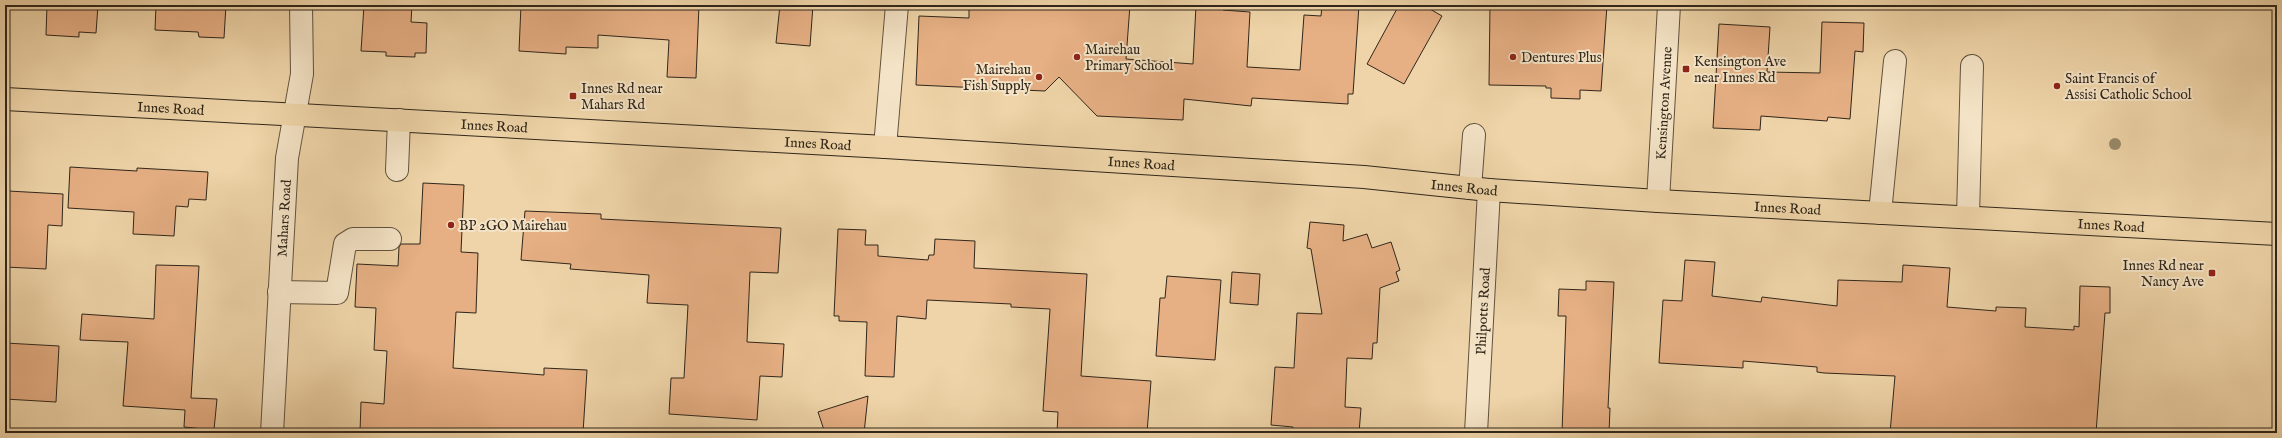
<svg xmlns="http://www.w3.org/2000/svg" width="2282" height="438" viewBox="0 0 2282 438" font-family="'IM FELL English',serif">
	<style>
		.building { fill: #e6af84; stroke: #30261a }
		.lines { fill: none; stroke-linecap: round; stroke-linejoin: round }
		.minor-casing { stroke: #60523e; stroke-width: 24 }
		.major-casing { stroke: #30261a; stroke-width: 24 }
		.minor { stroke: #f4e3c6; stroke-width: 22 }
		.major { stroke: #eed4a8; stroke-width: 22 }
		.tree { fill: #988969 }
		.poi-dot { fill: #8f2418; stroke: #f4e3c6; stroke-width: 1.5 }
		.labels { text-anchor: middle; stroke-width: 4; stroke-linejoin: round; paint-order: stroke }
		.poi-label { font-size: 14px; fill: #30261a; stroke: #f4e3c6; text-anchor: start }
		.street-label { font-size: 14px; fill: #30261a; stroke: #f4e3c6 }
	</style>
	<rect width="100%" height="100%" fill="#eed4a8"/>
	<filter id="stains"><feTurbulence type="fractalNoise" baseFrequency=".005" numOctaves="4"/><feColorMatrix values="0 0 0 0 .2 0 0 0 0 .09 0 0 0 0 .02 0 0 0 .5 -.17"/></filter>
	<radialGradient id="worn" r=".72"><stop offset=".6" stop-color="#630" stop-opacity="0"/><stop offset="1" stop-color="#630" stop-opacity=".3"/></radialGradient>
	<g class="building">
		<path d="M47,5H98L96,33L79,32V37L46,35Z"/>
		<path d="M156,5H226L224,38L199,37L198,32L155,30Z"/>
		<path d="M364,5H412L411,22L427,23L426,53H415V57L386,56V52L361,51Z"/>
		<path d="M521,5H699L696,78L667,77L669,40L598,35V48L566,47V54L519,51Z"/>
		<path d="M780,5H813L810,46L776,43Z"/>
		<path d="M969,5H1130L1126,59L1193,64L1196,5H1223V10L1250,12L1247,67L1300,70L1304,15L1321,16L1322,5H1359L1353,94H1348V104L1252,98L1251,106L1184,99L1183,120L1097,116L1059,77L1045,91L916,85L919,16L969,18Z"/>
		<path d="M1399,5H1423L1442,16L1404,84L1367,64Z"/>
		<path d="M1490,5H1607L1601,91L1580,90V99L1551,98V88H1546V86L1489,85Z"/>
		<path d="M1822,22L1864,23L1863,52L1855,51L1850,119L1828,117L1827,121L1761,116L1760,130L1713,128L1719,24L1770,27L1767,72L1820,73Z"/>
		<path d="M70,167L137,171V168L208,172L206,200L189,199L188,207L176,206L174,236L133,234L134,212L68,208Z"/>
		<path d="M423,183L464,185L461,252L478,253L476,313L456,312L453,368L544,375V368L587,370L583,433L360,432L361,402L384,404L387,351L374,350L376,308L355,307L357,264L398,266L399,247L401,244H420Z"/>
		<path d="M8,191L63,194L62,226L48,225L46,269L5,267Z"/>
		<path d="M525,211L601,214V219L781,228L778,273L750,272L747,342L784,344L782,377L760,376L757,420L669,414L671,378H684L688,305L647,303L649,275L570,269L571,264L521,260Z"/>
		<path d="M1310,222L1344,225L1343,241L1367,234L1372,248L1391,242L1400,270L1396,272L1399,281L1380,288L1377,343H1373L1372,359L1347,358L1345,407L1361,408L1359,433H1293V427L1271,425L1275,367L1294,368L1297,313L1322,314L1311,249L1307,248Z"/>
		<path d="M838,229L866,230L865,245H878V256L928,260L929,255H934L935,239L975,241L974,268L1087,274L1081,376L1151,381L1147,433H1057L1058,412L1043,411L1050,309L1011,307V304L927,300L926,319L897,316L894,377L865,376L867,322L839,321V316H834Z"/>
		<path d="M1685,260L1715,262L1712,296L1761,302L1762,297L1837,306L1838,280L1902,282L1903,265L1950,268L1947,307L1996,311V307L2026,308L2025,327L2074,330V326L2079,327L2080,286L2110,287V313H2105L2096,433H1890L1895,376L1824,373L1817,372V367L1743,361V368L1659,363L1663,300L1682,301Z"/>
		<path d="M156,265L199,266L191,398L217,399L214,430L184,427L185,410L123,406L128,342L80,340L82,314L154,319Z"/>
		<path d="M1232,272L1260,274L1258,305L1230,303Z"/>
		<path d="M1167,276L1221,280L1215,360L1156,356L1160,298H1165Z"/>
		<path d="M1586,281L1614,282L1608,408H1610L1609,433H1562L1566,316H1558L1559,289L1586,290Z"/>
		<path d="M5,343L59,346L56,402L5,399Z"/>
		<path d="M868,396L864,433H825L818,412Z"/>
	</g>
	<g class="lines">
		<g class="minor-casing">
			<g id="minor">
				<path d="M885,147L897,5"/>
				<path d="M397,170L399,120"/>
				<path d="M1470,188L1474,135"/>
				<path id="s1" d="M1658,201L1669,5"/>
				<path d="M1880,213L1895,61"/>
				<path d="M1968,216L1972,66"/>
				<path d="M279,292L337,293L345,244L353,239H390"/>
				<path id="s2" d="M272,433L287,158L302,74L301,5"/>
				<path id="s3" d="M1476,433L1489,190"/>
			</g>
		</g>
		<g class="major-casing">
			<g id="major">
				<path id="s4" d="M5,99L885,147L1364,177L1489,190L1658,201L2277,234"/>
			</g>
		</g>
		<use href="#minor" class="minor"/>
		<use href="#major" class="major"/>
	</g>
	<circle class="tree" cx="2115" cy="144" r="6"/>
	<g class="poi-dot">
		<circle cx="1077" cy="57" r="4"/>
		<circle cx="1513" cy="57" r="4"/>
		<rect x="1682" y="65" width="8" height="8" rx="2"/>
		<circle cx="1039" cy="77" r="4"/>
		<circle cx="2057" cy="86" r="4"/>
		<rect x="569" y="92" width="8" height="8" rx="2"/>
		<circle cx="451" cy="225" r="4"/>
		<rect x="2208" y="269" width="8" height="8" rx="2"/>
	</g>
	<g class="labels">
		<g class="poi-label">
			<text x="1085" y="54">Mairehau<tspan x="1085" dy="16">Primary School</tspan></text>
			<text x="1521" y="62">Dentures Plus</text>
			<text x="1694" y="66">Kensington Ave<tspan x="1694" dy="16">near Innes Rd</tspan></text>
			<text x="1031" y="74" text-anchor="end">Mairehau<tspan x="1031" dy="16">Fish Supply</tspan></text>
			<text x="2065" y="83">Saint Francis of<tspan x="2065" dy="16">Assisi Catholic School</tspan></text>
			<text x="581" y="93">Innes Rd near<tspan x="581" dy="16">Mahars Rd</tspan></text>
			<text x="459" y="230">BP 2GO Mairehau</text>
			<text x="2204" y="270" text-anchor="end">Innes Rd near<tspan x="2204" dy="16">Nancy Ave</tspan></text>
		</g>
		<g class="street-label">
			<text dy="5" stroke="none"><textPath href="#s1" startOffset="98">Kensington Avenue</textPath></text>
			<text dy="5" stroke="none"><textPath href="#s4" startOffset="166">Innes Road</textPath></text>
			<text dy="5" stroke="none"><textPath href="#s4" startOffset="490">Innes Road</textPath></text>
			<text dy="5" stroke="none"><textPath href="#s4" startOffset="814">Innes Road</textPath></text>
			<text dy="5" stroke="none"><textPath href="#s4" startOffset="1138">Innes Road</textPath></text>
			<text dy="5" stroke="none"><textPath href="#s4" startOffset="1462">Innes Road</textPath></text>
			<text dy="5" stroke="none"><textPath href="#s4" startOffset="1786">Innes Road</textPath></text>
			<text dy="5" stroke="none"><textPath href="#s2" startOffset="215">Mahars Road</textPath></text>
			<text dy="5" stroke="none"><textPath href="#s4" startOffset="2110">Innes Road</textPath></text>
			<text dy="5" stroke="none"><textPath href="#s3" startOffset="122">Philpotts Road</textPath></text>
		</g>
	</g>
	<rect width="2282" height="438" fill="none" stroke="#eed4a8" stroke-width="20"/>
	<rect x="6" y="6" width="2270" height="426" fill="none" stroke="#30261a" stroke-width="2"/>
	<rect x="10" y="10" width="2262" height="418" fill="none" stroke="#30261a"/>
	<rect width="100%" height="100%" filter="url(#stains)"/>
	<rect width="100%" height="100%" fill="url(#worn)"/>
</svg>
